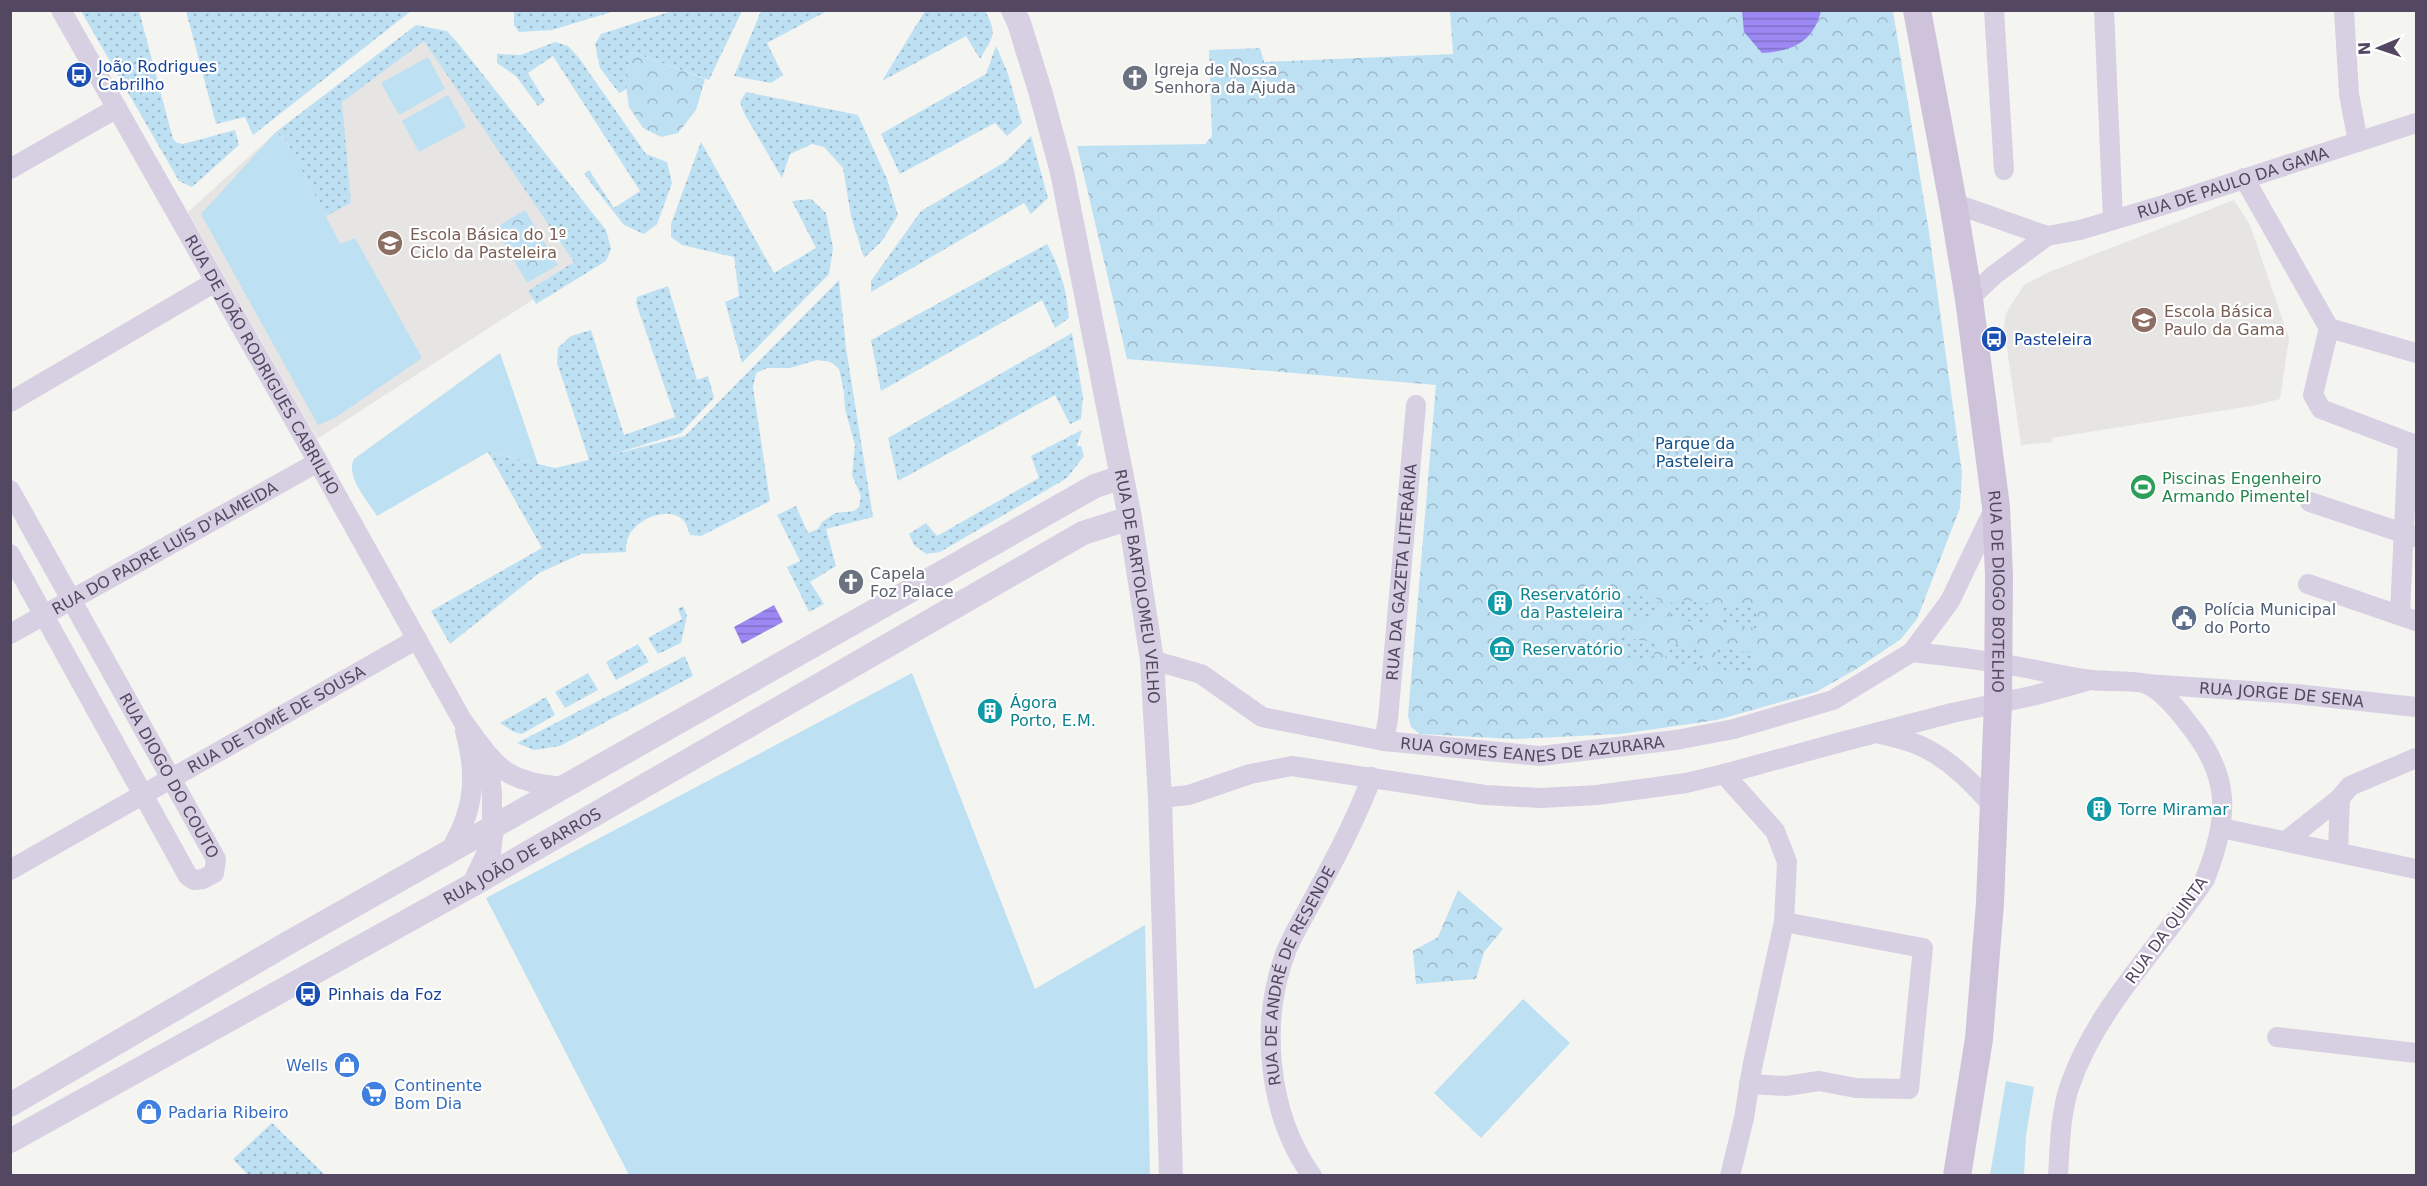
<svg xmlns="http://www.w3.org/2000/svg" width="2427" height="1186" viewBox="0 0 2427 1186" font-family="'DejaVu Sans',sans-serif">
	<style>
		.education { fill: #e6e5e3 }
		.grass { fill: #bee0f3 }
		.forest { fill: url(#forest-crowns) }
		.garden { fill: url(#garden-dots) }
		.water { fill: url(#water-rules) }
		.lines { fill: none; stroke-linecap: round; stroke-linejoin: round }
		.minor { stroke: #d7cfe2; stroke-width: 20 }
		.tertiary { stroke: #d7cfe2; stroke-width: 24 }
		.secondary { stroke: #cfc3db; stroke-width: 28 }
		.labels { text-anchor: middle; stroke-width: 4.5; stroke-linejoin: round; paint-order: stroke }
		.transit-label { font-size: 16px; fill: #164399; stroke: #fff; text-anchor: start }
		.worship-label { font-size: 16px; fill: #5b616d; stroke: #fff; text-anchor: start }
		.street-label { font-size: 16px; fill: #534761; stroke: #fff }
		.education-label { font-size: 16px; fill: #785e54; stroke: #fff; text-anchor: start }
		.park-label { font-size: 16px; fill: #10508a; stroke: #fff }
		.leisure-label { font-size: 16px; fill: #27864d; stroke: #fff; text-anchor: start }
		.culture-label { font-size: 16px; fill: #0d838f; stroke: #fff; text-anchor: start }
		.service-label { font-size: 16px; fill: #4e5e75; stroke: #fff; text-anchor: start }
		.shop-label { font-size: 16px; fill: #366cbe; stroke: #fff; text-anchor: start }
	</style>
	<defs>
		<pattern id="forest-crowns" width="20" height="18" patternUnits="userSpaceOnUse" patternTransform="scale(1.5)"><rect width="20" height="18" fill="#bee0f3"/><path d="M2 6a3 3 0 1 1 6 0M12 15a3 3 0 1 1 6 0" fill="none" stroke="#9db7c8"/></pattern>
		<pattern id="garden-dots" width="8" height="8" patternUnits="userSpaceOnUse" patternTransform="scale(1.5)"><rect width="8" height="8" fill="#bee0f3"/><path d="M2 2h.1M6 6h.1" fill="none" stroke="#9db7c8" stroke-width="1.8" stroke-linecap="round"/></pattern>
		<pattern id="water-rules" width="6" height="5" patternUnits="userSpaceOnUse" patternTransform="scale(1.5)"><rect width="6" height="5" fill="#9c88f3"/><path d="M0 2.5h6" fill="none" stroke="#8271c8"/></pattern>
	</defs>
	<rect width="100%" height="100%" fill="#f4f4f1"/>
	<g class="education">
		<path d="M429,30L588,264L317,439L188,212L276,132L404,35Z"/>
		<path d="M2234,200L2250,225L2289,338L2280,399L2257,405L2052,438L2053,442L2021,445L2004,328L2006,313L2024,285L2049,272Z"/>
	</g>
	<g class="grass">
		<path d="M428,57L445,89L399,115L381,83Z"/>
		<path d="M448,95L466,127L419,152L402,121Z"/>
		<path d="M276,132L290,146L340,244L355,238L422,358L335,418L318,425L201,214Z"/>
		<path d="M500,353L538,464L488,452L377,516C368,501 345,476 354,459Z"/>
		<path d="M912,673L1035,989L1145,925L1150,1175H629L486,898Z"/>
		<path d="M1523,999L1570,1043L1481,1138L1434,1093Z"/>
		<path d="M2006,1081L2034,1087L2026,1135L2024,1175H1990Z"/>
	</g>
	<g class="forest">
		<path d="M1450,11H1893L1929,232L1962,473L1960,508L1917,619L1901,639L1858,668L1816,692L1717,720L1620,734L1514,739L1420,734L1411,727L1408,716L1436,385L1127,359L1077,146L1205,144L1212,136L1209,50L1260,48L1264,62L1453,54Z"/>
		<path d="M632,52L705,79L696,110L678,133L661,137L643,128L629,107L625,79Z"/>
		<path d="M525,210L558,265L527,283L495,228Z"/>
		<path d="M1458,890L1503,929L1484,952L1476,979L1416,984L1413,951L1438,937Z"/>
	</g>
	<g class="garden">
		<path d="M81,11H139L173,139L177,143L183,144L235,130L239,145L192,187L179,181Z"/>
		<path d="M186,11V10L411,11L253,135L245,117L216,124Z"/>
		<path d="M514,11V10L615,11L552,30L519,32L514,25Z"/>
		<path d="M672,11H742L709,80L632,52L625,79L627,89L619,93L600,68L595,44L601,34Z"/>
		<path d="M761,11H827L767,43L783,75L771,83L734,76Z"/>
		<path d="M925,11H985C998,34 993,37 980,59L966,36L882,81Z"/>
		<path d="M416,25L447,31L457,42L606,230L611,249L606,261L536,304L528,291L574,262L424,41L342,102L351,203L326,216L288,143L276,132Z"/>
		<path d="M555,42L568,46L579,58L646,154L667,162L672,183L657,224L644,234L624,225L584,174L589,170L614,208L640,191L553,56L528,73L545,101L538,106L516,76L497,63V54L521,55Z"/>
		<path d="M996,46L1007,71L1022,123L1007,136L995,123L900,174L881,134L986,74Z"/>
		<path d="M746,92L858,115L887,179L898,215L882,241L864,258L851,216L843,168L824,147L812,144L790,154L782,178L744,113L740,102Z"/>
		<path d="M1031,136L1048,198L1031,214L1024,203L871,292V281L921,211L1005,162Z"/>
		<path d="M701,142L774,273L816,248L792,201L811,199L826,213L833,248L829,274L742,363L725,302L739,296L734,257L682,245L671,237V224Z"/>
		<path d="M1047,244C1060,267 1067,291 1069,318L1055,328L1042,300L881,391L871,340Z"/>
		<path d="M839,280L846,348L873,517L826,529L836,566L810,582L824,604L809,612L787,567L800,561L777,515L796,506L808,533L818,529L822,522L835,513L854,511L859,507L861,496L852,475L855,445L845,409L844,392L839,369L831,362L817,360L790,368H767L756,373L753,387L770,501L701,536L690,535C688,531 687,525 684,521C669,504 634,520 628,538C626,542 626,548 626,552L581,554L539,573L450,644L431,611L542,548L488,452L555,468L589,460L557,363L558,348L571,336L591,330L624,435L675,417L636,303L637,297L668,286L697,380L708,376L714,398L681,433L611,455L685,436Z"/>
		<path d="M1072,333L1083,397L1081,419L1070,424L1055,395L898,481L888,438Z"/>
		<path d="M1082,430L1077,446H1081L1084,456L1067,478L940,552L926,554L914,545L909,534L926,523L937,536L1039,478L1031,456Z"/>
		<path d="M1622,594L1659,599L1657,619L1619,614Z"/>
		<path d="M1672,599L1708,603L1707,623L1669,619Z"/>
		<path d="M1721,605L1758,608L1756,628L1720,624Z"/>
		<path d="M683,606L687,616L681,643L658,654L648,638L682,619L678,609Z"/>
		<path d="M1617,637L1655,642L1653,660L1615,656Z"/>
		<path d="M1667,643L1705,648L1703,667L1665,661Z"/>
		<path d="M638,644L649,662L616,680L606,662Z"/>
		<path d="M1717,648L1754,653L1751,674L1714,668Z"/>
		<path d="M685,656L693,676L560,746L534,750L517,743Z"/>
		<path d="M588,673L598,690L565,708L555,692Z"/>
		<path d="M546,697L555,715L522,734L514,732L500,723Z"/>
		<path d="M272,1123L325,1175H248L233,1159Z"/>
	</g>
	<g class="water">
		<path d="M1742,11V10L1821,11C1813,42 1793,51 1762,53L1744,32Z"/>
		<path d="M774,605L783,622L742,644L734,627Z"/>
	</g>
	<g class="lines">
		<g class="minor">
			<path id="s1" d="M61,10L318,462L462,720C498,769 503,782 567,787"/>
			<path d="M1994,10L2004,170"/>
			<path d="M2104,10L2113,220"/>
			<path d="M2344,10L2349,94L2358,142"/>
			<path d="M10,169L117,108"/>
			<path d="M2244,178L2329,328L2416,353"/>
			<path d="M1953,203L2047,236"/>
			<path id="s2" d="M1969,299L1994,275L2047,236L2080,230L2167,204L2416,123"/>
			<path d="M2329,328L2313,395L2321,409L2416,445"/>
			<path d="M10,402L208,286"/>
			<path id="s3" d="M10,490L216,859L214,873L203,879L194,880L188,876L10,554"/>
			<path d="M2310,502L2415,537"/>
			<path d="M2308,584L2416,621"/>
			<path d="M2400,614L2408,442"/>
			<path id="s4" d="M10,634L318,462"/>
			<path d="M1912,652C1940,655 1969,658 1998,663C2030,668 2061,676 2092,680C2105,682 2138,680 2147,684C2161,690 2178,710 2187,722C2231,775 2230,816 2205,879C2160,947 2097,1007 2070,1085C2060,1114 2060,1145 2058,1176"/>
			<path id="s5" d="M1152,660L1201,674L1262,717L1384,741L1540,756L1676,740L1734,729L1833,700L1912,652L1950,601L1994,509"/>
			<path id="s6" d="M2146,684L2296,694L2416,707"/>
			<path d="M1877,733C1892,737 1909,740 1923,747C1952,761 1973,784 1995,808"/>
			<path id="s7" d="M1384,741L1388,719L1416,405"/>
			<path d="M489,757L492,795V828"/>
			<path d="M1724,774L1775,831L1787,862L1784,922L1752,1068L1744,1118L1730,1176"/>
			<path d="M1160,798L1189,795L1250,774L1292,766L1485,795L1541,798L1597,795L1686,783L1724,774L1845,741L1952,713L2036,695L2090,680"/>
			<path d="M2221,828L2416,869"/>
			<path d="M2286,841L2340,798L2350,786L2416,758"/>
			<path d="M2338,851L2340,798"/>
			<path d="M448,854C474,812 478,778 465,731"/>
			<path id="s8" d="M10,870L417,639"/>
			<path d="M2277,1037L2416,1053"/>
			<path d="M1749,1084L1786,1086L1819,1081L1856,1088L1909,1089L1923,948L1784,922"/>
			<path id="s9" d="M1312,1176C1267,1113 1259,1020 1287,949C1296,928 1309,908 1319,888C1339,852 1357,816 1372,777"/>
		</g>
		<g class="tertiary">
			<path id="s10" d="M1013,10L1019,23L1041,94L1062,172L1130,518L1152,660L1160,798L1171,1176"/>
			<path d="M474,884L489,852L492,828"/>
			<path d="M10,1105L288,943L1095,486L1122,477"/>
			<path id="s11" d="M10,1141L474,884L1083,533L1130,518"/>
		</g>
		<path class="secondary" id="s12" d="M1917,10L1953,203L1969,299L1996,507L1999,575L1998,703L1990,903L1979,1039L1957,1176"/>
	</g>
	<defs>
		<g id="bus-disc" transform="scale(1.35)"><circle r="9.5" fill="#1a4fb4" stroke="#fff"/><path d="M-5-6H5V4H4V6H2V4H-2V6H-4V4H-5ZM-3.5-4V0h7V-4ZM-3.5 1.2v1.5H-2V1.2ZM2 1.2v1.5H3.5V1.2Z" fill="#fff"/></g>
		<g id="church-disc" transform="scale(1.35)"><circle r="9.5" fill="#6b7280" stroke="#fff"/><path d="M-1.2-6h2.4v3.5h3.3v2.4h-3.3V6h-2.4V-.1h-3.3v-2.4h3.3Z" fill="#fff"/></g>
		<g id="school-disc" transform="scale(1.35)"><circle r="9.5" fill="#8d6e63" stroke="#fff"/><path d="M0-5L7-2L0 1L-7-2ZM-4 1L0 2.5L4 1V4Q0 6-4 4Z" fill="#fff"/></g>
		<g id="stadium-disc" transform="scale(1.35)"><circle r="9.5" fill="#2e9e5b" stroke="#fff"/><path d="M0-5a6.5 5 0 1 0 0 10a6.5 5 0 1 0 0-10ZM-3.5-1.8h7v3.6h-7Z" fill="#fff"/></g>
		<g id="building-disc" transform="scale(1.35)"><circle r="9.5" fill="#0f9aa8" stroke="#fff"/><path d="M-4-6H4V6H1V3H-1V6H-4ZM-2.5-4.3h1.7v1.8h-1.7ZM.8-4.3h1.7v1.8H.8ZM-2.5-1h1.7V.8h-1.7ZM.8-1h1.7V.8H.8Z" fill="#fff"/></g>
		<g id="civic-disc" transform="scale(1.35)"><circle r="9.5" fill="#5c6f8a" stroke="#fff"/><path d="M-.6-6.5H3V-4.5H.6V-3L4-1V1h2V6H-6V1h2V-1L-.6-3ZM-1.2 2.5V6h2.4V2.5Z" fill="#fff"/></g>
		<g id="museum-disc" transform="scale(1.35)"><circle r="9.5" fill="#0f9aa8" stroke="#fff"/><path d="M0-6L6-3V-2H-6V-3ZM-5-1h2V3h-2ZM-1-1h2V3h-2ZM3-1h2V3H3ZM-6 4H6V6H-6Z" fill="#fff"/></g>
		<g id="shop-disc" transform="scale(1.35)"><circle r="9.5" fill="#3f7fe0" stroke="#fff"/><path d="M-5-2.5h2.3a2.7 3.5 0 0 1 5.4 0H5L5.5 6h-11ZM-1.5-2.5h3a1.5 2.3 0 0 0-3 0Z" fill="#fff"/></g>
		<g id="supermarket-disc" transform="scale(1.35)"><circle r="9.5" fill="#3f7fe0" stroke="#fff"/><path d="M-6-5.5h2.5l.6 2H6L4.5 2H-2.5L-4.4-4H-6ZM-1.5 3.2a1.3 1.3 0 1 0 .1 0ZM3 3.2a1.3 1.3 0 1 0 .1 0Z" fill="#fff"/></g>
	</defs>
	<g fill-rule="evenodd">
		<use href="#bus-disc" x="79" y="75"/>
		<use href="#church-disc" x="1135" y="78"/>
		<use href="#school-disc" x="390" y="243"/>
		<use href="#school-disc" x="2144" y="320"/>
		<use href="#bus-disc" x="1994" y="339"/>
		<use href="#stadium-disc" x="2143" y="487"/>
		<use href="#church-disc" x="851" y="582"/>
		<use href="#building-disc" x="1500" y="603"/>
		<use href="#civic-disc" x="2184" y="618"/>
		<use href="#museum-disc" x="1502" y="649"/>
		<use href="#building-disc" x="990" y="711"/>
		<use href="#building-disc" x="2099" y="809"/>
		<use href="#bus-disc" x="308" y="994"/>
		<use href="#shop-disc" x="347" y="1065"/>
		<use href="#supermarket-disc" x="374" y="1094"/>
		<use href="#shop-disc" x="149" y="1112"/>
	</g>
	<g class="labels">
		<g class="transit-label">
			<text x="98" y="72">João Rodrigues<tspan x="98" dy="18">Cabrilho</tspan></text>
			<text x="2014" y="345">Pasteleira</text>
			<text x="328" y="1000">Pinhais da Foz</text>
		</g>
		<g class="worship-label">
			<text x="1154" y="75">Igreja de Nossa<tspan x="1154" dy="18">Senhora da Ajuda</tspan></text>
			<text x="870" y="579">Capela<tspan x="870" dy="18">Foz Palace</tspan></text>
		</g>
		<g class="street-label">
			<text dy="6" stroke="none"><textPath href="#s2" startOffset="294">RUA DE PAULO DA GAMA</textPath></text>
			<text dy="6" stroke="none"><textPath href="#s1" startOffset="408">RUA DE JOÃO RODRIGUES CABRILHO</textPath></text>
			<text dy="6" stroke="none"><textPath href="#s4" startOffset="177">RUA DO PADRE LUÍS D'ALMEIDA</textPath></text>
			<text dy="6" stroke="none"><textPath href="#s7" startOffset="170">RUA DA GAZETA LITERÁRIA</textPath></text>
			<text dy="6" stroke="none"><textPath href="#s10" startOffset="591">RUA DE BARTOLOMEU VELHO</textPath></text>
			<text dy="6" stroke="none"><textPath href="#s12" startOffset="588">RUA DE DIOGO BOTELHO</textPath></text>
			<text dy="6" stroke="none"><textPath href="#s6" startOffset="136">RUA JORGE DE SENA</textPath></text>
			<text dy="6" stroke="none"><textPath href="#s8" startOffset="306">RUA DE TOMÉ DE SOUSA</textPath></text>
			<text dy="6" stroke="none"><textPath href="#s5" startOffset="399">RUA GOMES EANES DE AZURARA</textPath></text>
			<text dy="6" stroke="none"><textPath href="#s3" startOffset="327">RUA DIOGO DO COUTO</textPath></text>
			<text dy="6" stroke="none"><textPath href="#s11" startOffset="586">RUA JOÃO DE BARROS</textPath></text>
			<text transform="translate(2166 930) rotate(-54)" y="6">RUA DA QUINTA</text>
			<text dy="6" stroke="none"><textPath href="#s9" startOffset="214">RUA DE ANDRÉ DE RESENDE</textPath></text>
		</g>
		<g class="education-label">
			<text x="410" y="240">Escola Básica do 1º<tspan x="410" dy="18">Ciclo da Pasteleira</tspan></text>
			<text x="2164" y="317">Escola Básica<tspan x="2164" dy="18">Paulo da Gama</tspan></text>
		</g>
		<g class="park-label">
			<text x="1695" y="449">Parque da<tspan x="1695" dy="18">Pasteleira</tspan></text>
		</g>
		<g class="leisure-label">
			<text x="2162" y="484">Piscinas Engenheiro<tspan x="2162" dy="18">Armando Pimentel</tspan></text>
		</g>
		<g class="culture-label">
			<text x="1520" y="600">Reservatório<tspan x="1520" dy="18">da Pasteleira</tspan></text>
			<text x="1522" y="655">Reservatório</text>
			<text x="1010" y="708">Ágora<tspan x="1010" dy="18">Porto, E.M.</tspan></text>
			<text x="2118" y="815">Torre Miramar</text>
		</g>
		<g class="service-label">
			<text x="2204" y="615">Polícia Municipal<tspan x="2204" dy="18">do Porto</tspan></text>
		</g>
		<g class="shop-label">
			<text x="328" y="1071" text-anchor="end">Wells</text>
			<text x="394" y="1091">Continente<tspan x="394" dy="18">Bom Dia</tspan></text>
			<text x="168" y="1118">Padaria Ribeiro</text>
		</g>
	</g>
	<rect width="2427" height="1186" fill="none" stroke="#534761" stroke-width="24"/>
	<g transform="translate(2379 48) rotate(268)" stroke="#ffffff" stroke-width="4.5" paint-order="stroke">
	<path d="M0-4.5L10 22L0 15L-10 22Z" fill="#534761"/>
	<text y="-9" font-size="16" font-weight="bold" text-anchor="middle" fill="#534761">N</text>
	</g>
</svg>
